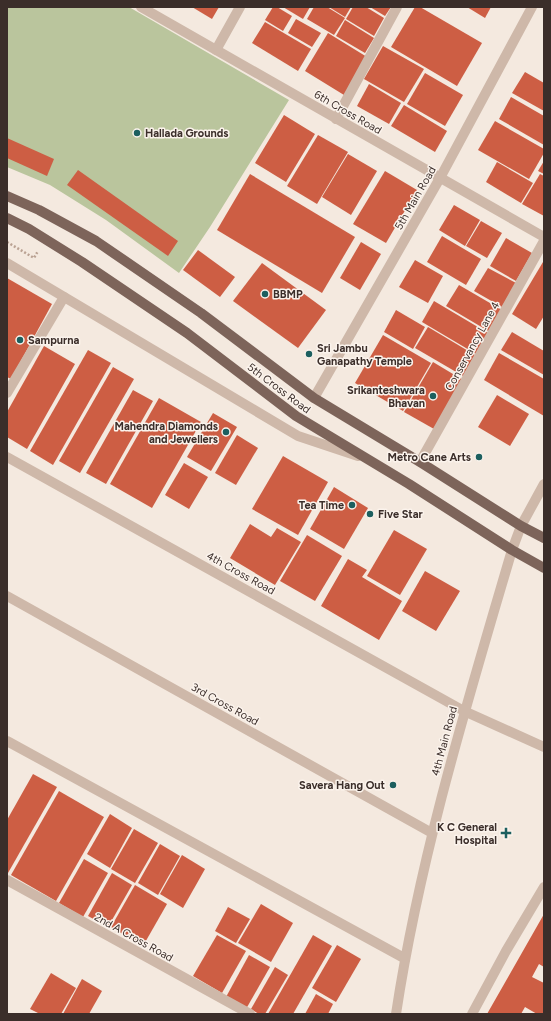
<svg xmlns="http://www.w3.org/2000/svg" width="551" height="1021" viewBox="0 0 551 1021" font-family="Figtree,sans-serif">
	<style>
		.green { fill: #bac59d }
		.building { fill: #cd5e44 }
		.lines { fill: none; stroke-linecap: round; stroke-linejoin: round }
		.path { stroke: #baa293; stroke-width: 2.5; stroke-dasharray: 2 2; stroke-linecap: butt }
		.minor { stroke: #ceb8a9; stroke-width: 10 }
		.major { stroke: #7d645a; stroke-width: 10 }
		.poi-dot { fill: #1c5f5f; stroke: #fbf3ec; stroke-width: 1.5 }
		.labels { text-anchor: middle; stroke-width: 3; stroke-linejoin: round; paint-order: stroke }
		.street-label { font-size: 11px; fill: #3b2e2a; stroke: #fbf3ec }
		.poi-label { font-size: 11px; font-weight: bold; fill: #3b2e2a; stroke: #fbf3ec; text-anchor: end }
	</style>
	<rect width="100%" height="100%" fill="#f4e9df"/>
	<path class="green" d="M7,7H129L289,100L210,227L179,273L106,220L50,185L7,167Z"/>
	<g class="building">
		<path d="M192,7H219L212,19Z"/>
		<path d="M273,7H277L292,16L283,31L265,20Z"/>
		<path d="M283,7H310L303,19Z"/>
		<path d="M314,7H327L345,18L334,35L307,19Z"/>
		<path d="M329,7H351L345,17Z"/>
		<path d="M353,7H366L384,18L374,36L346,19Z"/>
		<path d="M370,7H391L385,16Z"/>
		<path d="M415,7H420L482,43L457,86L391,47Z"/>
		<path d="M467,7H491L485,18Z"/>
		<path d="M296,19L321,33L312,47L288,33Z"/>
		<path d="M345,20L374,38L365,53L336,36Z"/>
		<path d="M265,22L311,49L298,71L252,43Z"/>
		<path d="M328,33L367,57L344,95L305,71Z"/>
		<path d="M383,46L424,69L404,102L364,79Z"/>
		<path d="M525,72L544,83V111L512,93Z"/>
		<path d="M425,73L463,95L445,126L407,104Z"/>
		<path d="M369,84L401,103L389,124L357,106Z"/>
		<path d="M511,97L544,116V145L499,119Z"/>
		<path d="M404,105L447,131L435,152L391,126Z"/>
		<path d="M284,115L315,134L286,182L255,163Z"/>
		<path d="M495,121L544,149V153L529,179L478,150Z"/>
		<path d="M318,135L348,152L317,204L287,186Z"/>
		<path d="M7,138L54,159L47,176L7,158Z"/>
		<path d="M348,154L377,171L351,215L322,197Z"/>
		<path d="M544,161V174L538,171Z"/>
		<path d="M497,162L533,183L521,203L486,182Z"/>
		<path d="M78,170L178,241L168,256L67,185Z"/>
		<path d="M385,171L417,190L386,243L353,224Z"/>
		<path d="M250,174L355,237L322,293L217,230Z"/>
		<path d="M540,174L544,176V216L522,204Z"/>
		<path d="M454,205L480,220L465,246L439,230Z"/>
		<path d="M481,221L502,233L487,258L466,246Z"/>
		<path d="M442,236L481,259L466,285L427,262Z"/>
		<path d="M506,238L532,253L516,281L490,266Z"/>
		<path d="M361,242L381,254L360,290L340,278Z"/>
		<path d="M198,250L235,277L220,297L183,270Z"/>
		<path d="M415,260L443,276L428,303L399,287Z"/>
		<path d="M543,262L544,263V316L536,329L512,314Z"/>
		<path d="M262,263L326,310L298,348L233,301Z"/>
		<path d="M488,268L516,283L502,307L474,291Z"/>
		<path d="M7,278L52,304L11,379L7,377Z"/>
		<path d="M459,285L502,310L490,332L446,306Z"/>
		<path d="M434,301L488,333L476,354L422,322Z"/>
		<path d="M396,310L425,327L413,349L384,332Z"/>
		<path d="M428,327L475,355L463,376L415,348Z"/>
		<path d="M512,332L544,351V375L501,350Z"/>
		<path d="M383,335L431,363L403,411L355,383Z"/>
		<path d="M44,346L75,364L27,449L7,437V412Z"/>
		<path d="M88,350L111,363L53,465L30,451Z"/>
		<path d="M499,353L544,379V416L484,380Z"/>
		<path d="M433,362L463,380L434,429L404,412Z"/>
		<path d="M113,367L134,379L80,473L59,461Z"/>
		<path d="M133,390L153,401L106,484L86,473Z"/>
		<path d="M497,395L529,414L510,446L478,427Z"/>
		<path d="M159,398L201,422L152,508L110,484Z"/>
		<path d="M213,413L237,427L211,471L187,457Z"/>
		<path d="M237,435L258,448L236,485L215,473Z"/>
		<path d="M283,456L328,482L298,535L252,509Z"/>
		<path d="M184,463L208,477L189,509L165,495Z"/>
		<path d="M334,487L368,508L344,549L310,529Z"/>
		<path d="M250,524L271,537L277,528L301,542L275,585L230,558Z"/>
		<path d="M394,530L427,549L400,595L367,576Z"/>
		<path d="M307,535L342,556L315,601L280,581Z"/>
		<path d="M348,559L367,570L362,577L402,601L379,640L321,606Z"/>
		<path d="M425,571L460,591L436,631L402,611Z"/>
		<path d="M33,774L57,787L8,873L7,872V820Z"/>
		<path d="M59,791L104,817L56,901L11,875Z"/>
		<path d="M110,814L132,828L110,868L87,854Z"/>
		<path d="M134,829L158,843L135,883L111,869Z"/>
		<path d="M160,844L180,856L158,895L138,883Z"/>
		<path d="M182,855L205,869L183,908L160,894Z"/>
		<path d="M84,859L108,873L83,917L59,903Z"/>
		<path d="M112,873L132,885L108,927L88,916Z"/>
		<path d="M135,885L167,904L143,946L111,927Z"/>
		<path d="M261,904L293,923L271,962L238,943Z"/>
		<path d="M228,907L250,919L236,943L215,931Z"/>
		<path d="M544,914V967L539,964L532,977L544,983V1014H537L525,1007L521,1014H487Z"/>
		<path d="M217,935L246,951L222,993L193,976Z"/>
		<path d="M313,935L332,946L293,1014H268Z"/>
		<path d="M337,945L361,959L336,1002L312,988Z"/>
		<path d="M249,955L270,967L246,1009L226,997Z"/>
		<path d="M275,967L288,975L265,1014H259L251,1009Z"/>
		<path d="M51,973L76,988L61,1014H40L30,1009Z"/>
		<path d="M82,979L102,991L89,1014H63Z"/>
		<path d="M316,994L333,1004L328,1014H305Z"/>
	</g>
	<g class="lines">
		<path class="path" d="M7,242L34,258L38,251"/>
		<g class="minor">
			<path d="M141,7L544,237"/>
			<path d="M216,50L240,7"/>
			<path d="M336,119L397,7"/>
			<path d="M7,263L298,436L358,456"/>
			<path d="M7,393L64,297"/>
			<path d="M314,398L440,178L532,7"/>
			<path d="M7,457L464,711L544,747"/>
			<path d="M420,462L544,241"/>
			<path d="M7,596L432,833"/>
			<path d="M7,741L404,958"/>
			<path d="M7,880L250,1014"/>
			<path d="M396,1014C420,856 467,703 512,550L521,526L544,484"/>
			<path d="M472,1014L506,951L544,887"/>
		</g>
		<g class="major">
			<path d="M7,196L39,210L96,241L201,313L314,398L420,462L521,526L544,538"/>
			<path d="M7,218L29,229L82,262L187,333L296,416L409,484L512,550L544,568"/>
		</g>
	</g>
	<g class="poi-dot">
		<circle cx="137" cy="133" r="4"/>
		<circle cx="265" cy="294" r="4"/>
		<circle cx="20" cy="340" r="4"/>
		<circle cx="309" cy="354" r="4"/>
		<circle cx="433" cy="396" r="4"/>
		<circle cx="226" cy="432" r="4"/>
		<circle cx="479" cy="457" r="4"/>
		<circle cx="352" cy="505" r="4"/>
		<circle cx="370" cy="514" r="4"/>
		<circle cx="393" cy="785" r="4"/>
		<path d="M504 827h4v4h4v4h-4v4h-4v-4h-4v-4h4z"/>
	</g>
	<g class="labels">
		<g class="street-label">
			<text transform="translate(348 112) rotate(30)" y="4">6th Cross Road</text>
			<text transform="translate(415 198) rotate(-60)" y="4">5th Main Road</text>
			<text transform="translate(472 346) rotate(-61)" y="4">Conservancy Lane 4</text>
			<text transform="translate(279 388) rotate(37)" y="4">5th Cross Road</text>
			<text transform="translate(241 573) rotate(29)" y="4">4th Cross Road</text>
			<text transform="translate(225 704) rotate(29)" y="4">3rd Cross Road</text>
			<text transform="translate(444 741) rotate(-75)" y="4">4th Main Road</text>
			<text transform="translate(134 937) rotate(29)" y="4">2nd A Cross Road</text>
		</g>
		<g class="poi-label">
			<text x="145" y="137" text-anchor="start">Hallada Grounds</text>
			<text x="273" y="298" text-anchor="start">BBMP</text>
			<text x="28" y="344" text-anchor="start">Sampurna</text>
			<text x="317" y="352" text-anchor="start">Sri Jambu<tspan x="317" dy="13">Ganapathy Temple</tspan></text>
			<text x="425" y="394">Srikanteshwara<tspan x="425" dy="13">Bhavan</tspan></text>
			<text x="218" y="430">Mahendra Diamonds<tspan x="218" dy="13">and Jewellers</tspan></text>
			<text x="471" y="461">Metro Cane Arts</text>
			<text x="344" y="509">Tea Time</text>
			<text x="378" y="518" text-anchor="start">Five Star</text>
			<text x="385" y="789">Savera Hang Out</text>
			<text x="497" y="831">K C General<tspan x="497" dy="13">Hospital</tspan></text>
		</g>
	</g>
	<rect width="551" height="1021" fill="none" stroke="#3b2e2a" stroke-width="16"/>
</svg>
